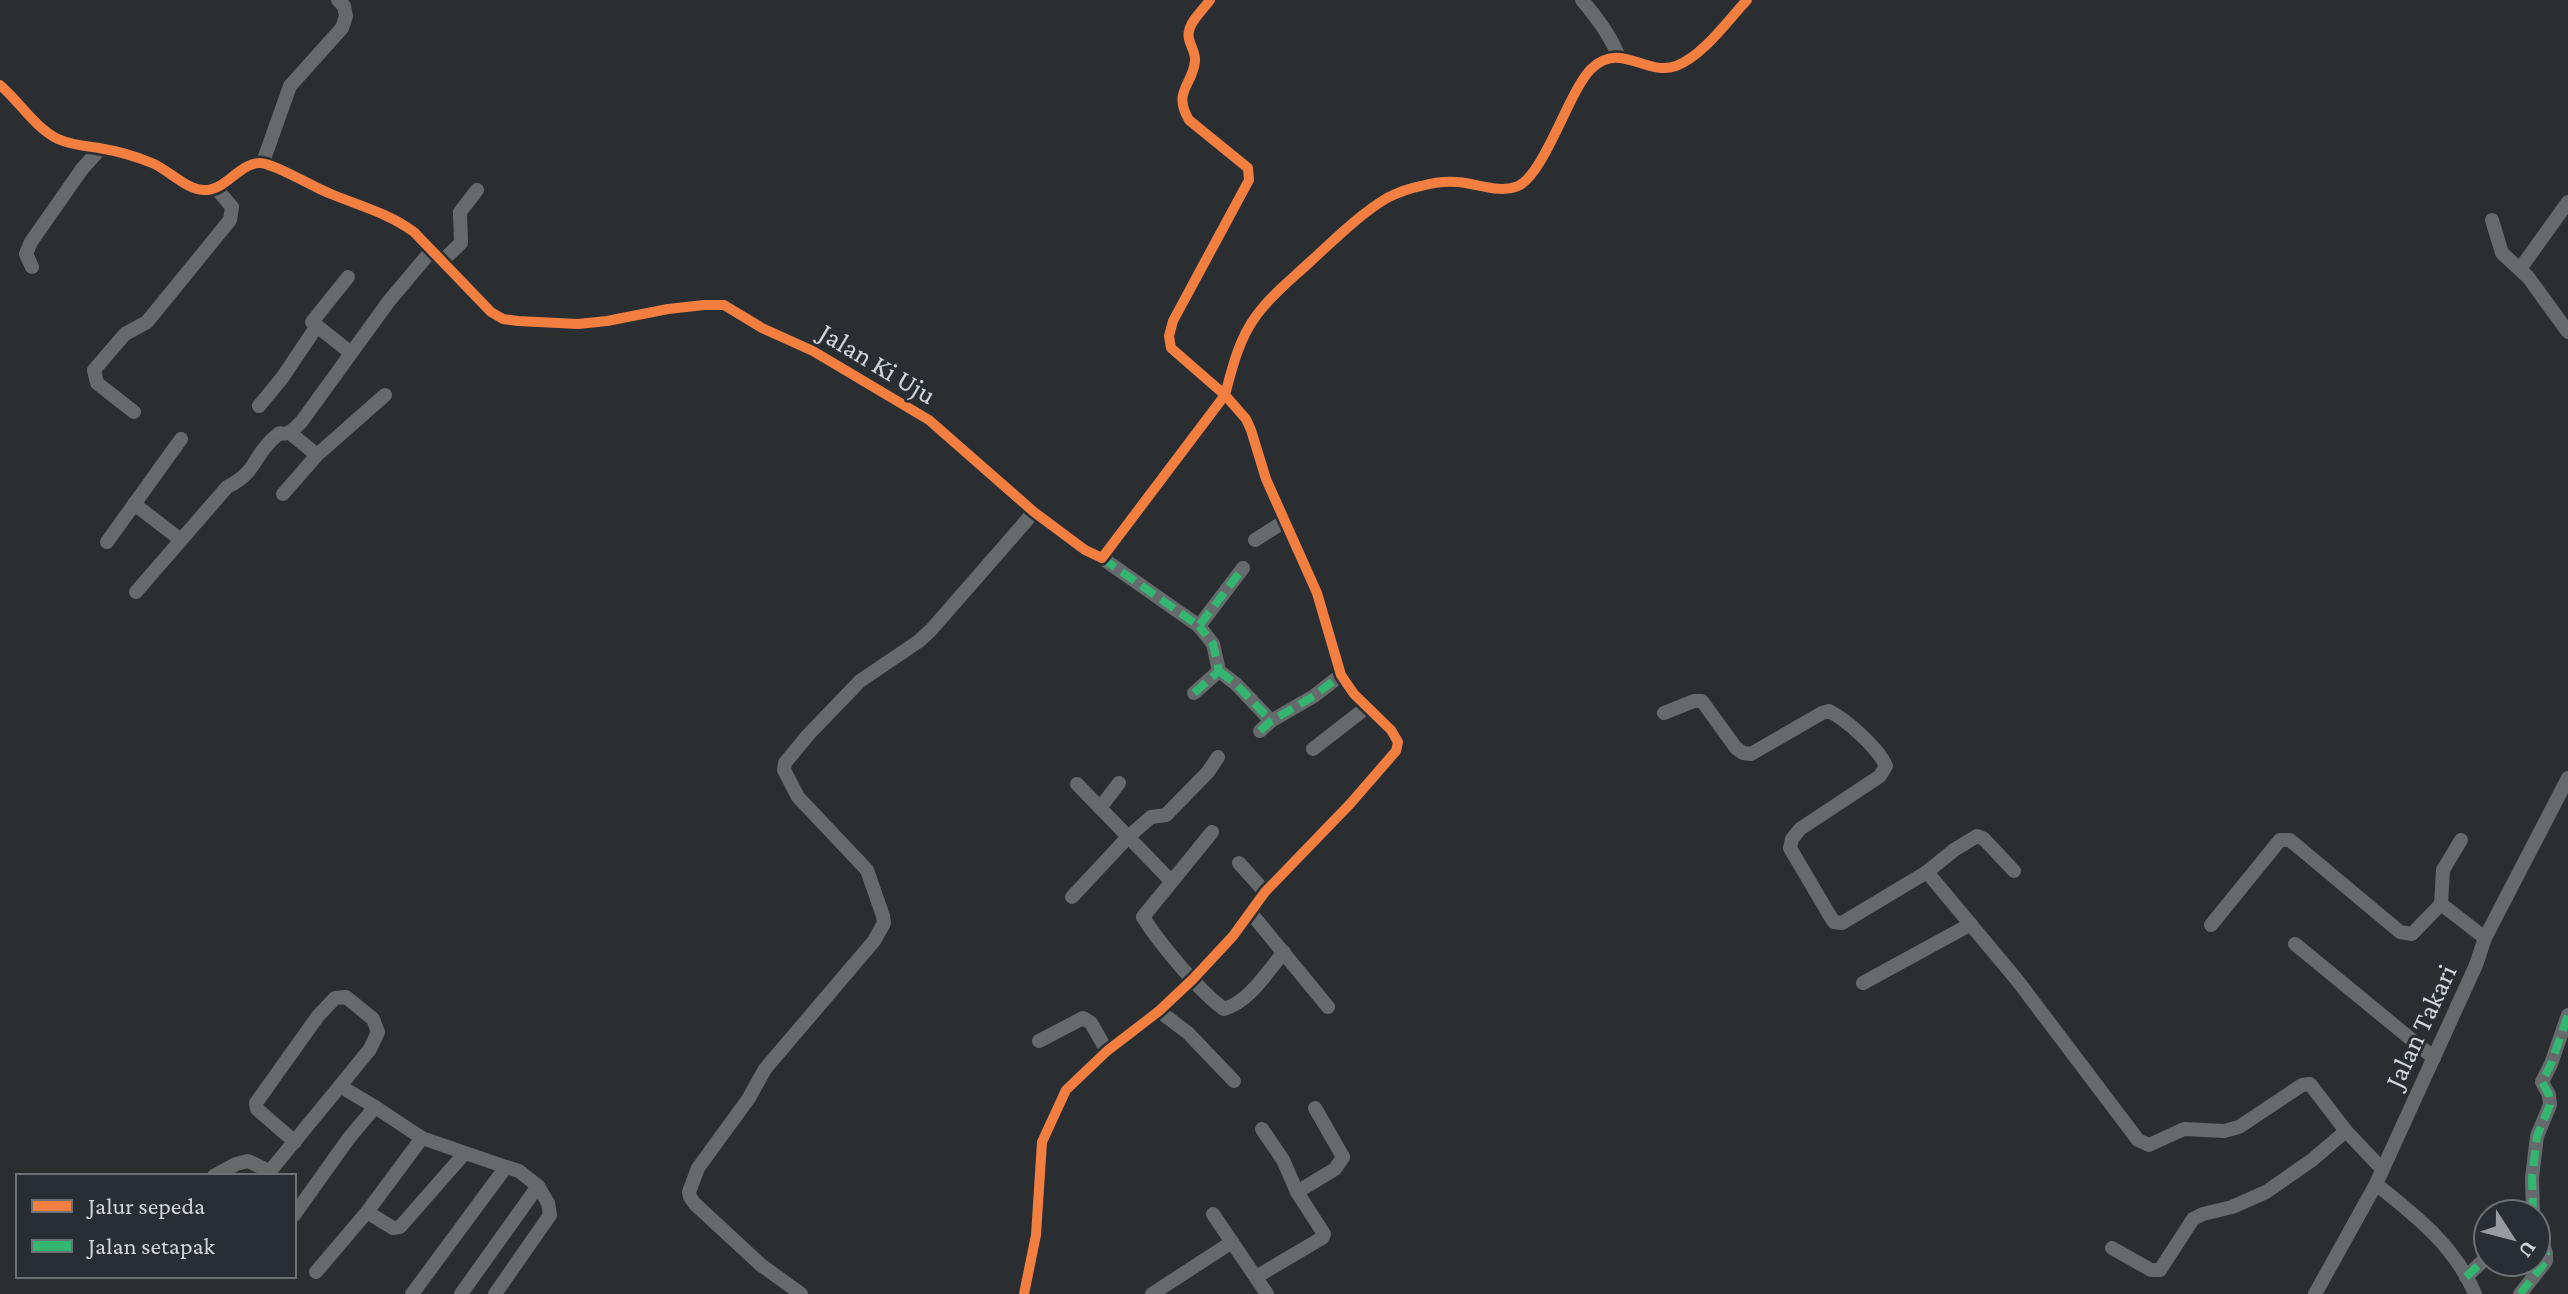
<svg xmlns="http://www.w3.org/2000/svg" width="2568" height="1294" viewBox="0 0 2568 1294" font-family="'Crimson Pro',serif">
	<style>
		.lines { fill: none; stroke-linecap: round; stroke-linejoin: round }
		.minor { stroke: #676a6c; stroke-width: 14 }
		.quiet { stroke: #33b770; stroke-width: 8; stroke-dasharray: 16 8; stroke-linecap: butt }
		.cycleway-casing { stroke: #282e34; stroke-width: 15 }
		.cycleway { stroke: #f27e40; stroke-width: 10 }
		.labels { text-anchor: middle; stroke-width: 6; stroke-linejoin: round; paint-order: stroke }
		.street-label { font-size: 28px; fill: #d2d6da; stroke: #282e34 }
	</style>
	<rect width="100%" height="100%" fill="#2b2e31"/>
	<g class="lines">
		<g class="minor">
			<path d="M1582,0C1597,18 1610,35 1619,57"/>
			<path d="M0,85C19,101 35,128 58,139C71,145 85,146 99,148C117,151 135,156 152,163C169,170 187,191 206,190C225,190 239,164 259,163C272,162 315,188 331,194C360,206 388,213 414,232L491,312L503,319L518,321L578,324L607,321L668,309L704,305H724L762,328L813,351L929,420L1034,512L1085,550L1102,558L1225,395L1171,348L1169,336L1173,321L1249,180L1248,168L1189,120C1172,91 1193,85 1195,61C1196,50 1186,41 1189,31C1191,20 1204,9 1210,0"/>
			<path d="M263,162L290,86L342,28L346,16L344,6L338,0"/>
			<path d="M2492,220L2502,253L2528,277L2568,332"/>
			<path d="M442,261L461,243L460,212L477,190"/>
			<path d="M32,267L26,254L31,242L82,169L101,148"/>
			<path d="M2520,269L2568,202"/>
			<path d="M317,326L312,322L348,277"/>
			<path d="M259,406L282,378L317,326L351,353"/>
			<path d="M134,412L97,383L94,370L125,334L147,322L230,220L232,207L215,187"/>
			<path d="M317,455L385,395"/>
			<path d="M283,494L317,455L290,433"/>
			<path d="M134,504L181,540"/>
			<path d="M1255,540L1285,521"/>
			<path d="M107,542L181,439"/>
			<path d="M1102,558L1199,626L1243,568"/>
			<path d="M136,592L227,487C258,472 253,455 275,437C284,429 276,436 287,433C292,432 298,425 302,421L389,301L432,250"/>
			<path d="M1219,671L1236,684L1271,721"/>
			<path d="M1194,693L1219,671L1213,644L1199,626"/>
			<path d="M1664,713L1694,701H1702L1736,748L1743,753L1751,754L1822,713L1829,711C1847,720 1878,748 1886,766L1880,776L1800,829L1792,839L1790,848L1830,916L1834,922L1842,923L1927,872L2017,980L2138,1140L2149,1145L2184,1129L2224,1131L2239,1127L2302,1085L2310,1084L2346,1131L2382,1169"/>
			<path d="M1260,731L1271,721L1314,696L1341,675"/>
			<path d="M1313,749L1367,707"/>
			<path d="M1077,784L1171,881"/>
			<path d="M1100,808L1119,783"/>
			<path d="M1212,832L1143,917C1159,943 1200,992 1224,1009C1249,1002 1268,971 1284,952"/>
			<path d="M1239,863L1265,892"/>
			<path d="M1927,872L1954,850L1977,836L1984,839L2014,871"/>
			<path d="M1072,897L1128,837L1151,817L1166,815L1208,772L1218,757"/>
			<path d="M2441,904L2443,870L2461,840"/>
			<path d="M1250,912L1328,1007"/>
			<path d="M2211,925L2280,840H2290L2400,932L2412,934L2441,904L2485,938"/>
			<path d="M2295,944L2434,1058"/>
			<path d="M1863,983L1971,924"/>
			<path d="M1159,1011L1188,1033L1234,1081"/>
			<path d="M1039,1041L1083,1018L1091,1023L1107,1051"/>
			<path d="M295,1142L257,1109L256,1103L318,1016L335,998L346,997L373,1019L378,1032L370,1049L340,1086"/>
			<path d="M214,1176L236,1164L248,1161L269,1171"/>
			<path d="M266,1176L340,1086L375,1107"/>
			<path d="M2376,1184C2415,1215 2455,1246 2475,1294"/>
			<path d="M1297,1192L1335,1169L1343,1157L1315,1108"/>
			<path d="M1213,1214L1267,1294"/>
			<path d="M2533,1214L2532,1178L2537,1136L2550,1105L2549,1095L2542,1082L2551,1064L2568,1015"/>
			<path d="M294,1215L349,1138L375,1107L422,1138"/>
			<path d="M2112,1248L2151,1270H2160L2193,1219L2203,1214L2232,1207L2266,1192L2312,1160L2346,1131"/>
			<path d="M316,1272L367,1212"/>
			<path d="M1256,1277L1322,1238L1324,1234L1297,1192L1283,1160L1262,1129"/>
			<path d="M2466,1277L2488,1256"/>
			<path d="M412,1294L506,1167L422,1138L367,1212L393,1228L400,1227L464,1154"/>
			<path d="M461,1294L538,1186L519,1171L506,1167"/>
			<path d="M495,1294L550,1215L548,1203L538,1186"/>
			<path d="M801,1294L761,1265L695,1204L690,1197L689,1192L698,1168L749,1098L765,1069L874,941L884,923L883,916L867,870L798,797L784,770L785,763L808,735L860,681L919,641L931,630L1034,512"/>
			<path d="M1024,1294L1036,1235L1042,1142L1066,1090L1107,1051L1159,1011L1193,979L1233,936L1265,892L1350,804L1396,751L1398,742L1391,730L1354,694L1341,675L1317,593L1266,479L1251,430L1246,419L1225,395C1232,368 1239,339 1256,316C1271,295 1293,278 1312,260C1335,239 1360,214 1387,198C1397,193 1410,188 1421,186C1432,183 1446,181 1457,182C1476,183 1500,194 1518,186C1544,175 1569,91 1591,69C1620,40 1646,77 1676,66C1703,56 1728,20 1747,0"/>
			<path d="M1152,1294L1232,1242"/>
			<path d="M2315,1294L2376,1184L2476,965L2485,938L2568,778"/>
			<path d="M2520,1294L2546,1261V1253L2536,1224"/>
		</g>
		<g class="quiet">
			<path d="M1102,558L1199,626L1243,568"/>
			<path d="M1219,671L1236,684L1271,721"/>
			<path d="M1194,693L1219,671L1213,644L1199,626"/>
			<path d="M1260,731L1271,721L1314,696L1341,675"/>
			<path d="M2533,1214L2532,1178L2537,1136L2550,1105L2549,1095L2542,1082L2551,1064L2568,1015"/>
			<path d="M2466,1277L2488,1256"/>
			<path d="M2520,1294L2546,1261V1253L2536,1224"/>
		</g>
		<g class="cycleway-casing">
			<g id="cycleway">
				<path d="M0,85C19,101 35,128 58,139C71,145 85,146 99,148C117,151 135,156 152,163C169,170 187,191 206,190C225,190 239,164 259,163C272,162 315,188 331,194C360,206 388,213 414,232L491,312L503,319L518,321L578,324L607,321L668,309L704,305H724L762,328L813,351L929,420L1034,512L1085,550L1102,558L1225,395L1171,348L1169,336L1173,321L1249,180L1248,168L1189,120C1172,91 1193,85 1195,61C1196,50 1186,41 1189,31C1191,20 1204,9 1210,0"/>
				<path d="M1024,1294L1036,1235L1042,1142L1066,1090L1107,1051L1159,1011L1193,979L1233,936L1265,892L1350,804L1396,751L1398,742L1391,730L1354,694L1341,675L1317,593L1266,479L1251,430L1246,419L1225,395C1232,368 1239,339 1256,316C1271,295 1293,278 1312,260C1335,239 1360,214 1387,198C1397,193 1410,188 1421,186C1432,183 1446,181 1457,182C1476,183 1500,194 1518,186C1544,175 1569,91 1591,69C1620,40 1646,77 1676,66C1703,56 1728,20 1747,0"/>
			</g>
		</g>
		<use href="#cycleway" class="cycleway"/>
	</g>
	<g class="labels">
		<g class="street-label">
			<text transform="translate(878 363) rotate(31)" y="10">Jalan Ki Uju</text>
			<text transform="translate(2420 1026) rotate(-65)" y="10">Jalan Takari</text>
		</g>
	</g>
	<rect x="16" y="1174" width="280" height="104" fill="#282e34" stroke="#6c7176" stroke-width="2"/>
	<rect x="32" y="1200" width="40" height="12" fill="#f27e40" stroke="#6c7176" stroke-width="2"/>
	<text x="88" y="1214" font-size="24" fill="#d2d6da">Jalur sepeda</text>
	<rect x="32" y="1240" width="40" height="12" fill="#33b770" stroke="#6c7176" stroke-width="2"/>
	<text x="88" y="1254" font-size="24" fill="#d2d6da">Jalan setapak</text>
	<g transform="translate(2512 1238) rotate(126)"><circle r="38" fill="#282e34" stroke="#6c7176" stroke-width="2"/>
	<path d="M0-6L14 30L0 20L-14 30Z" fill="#989b9f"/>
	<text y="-12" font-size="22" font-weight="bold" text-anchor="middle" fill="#d2d6da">U</text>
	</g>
</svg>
